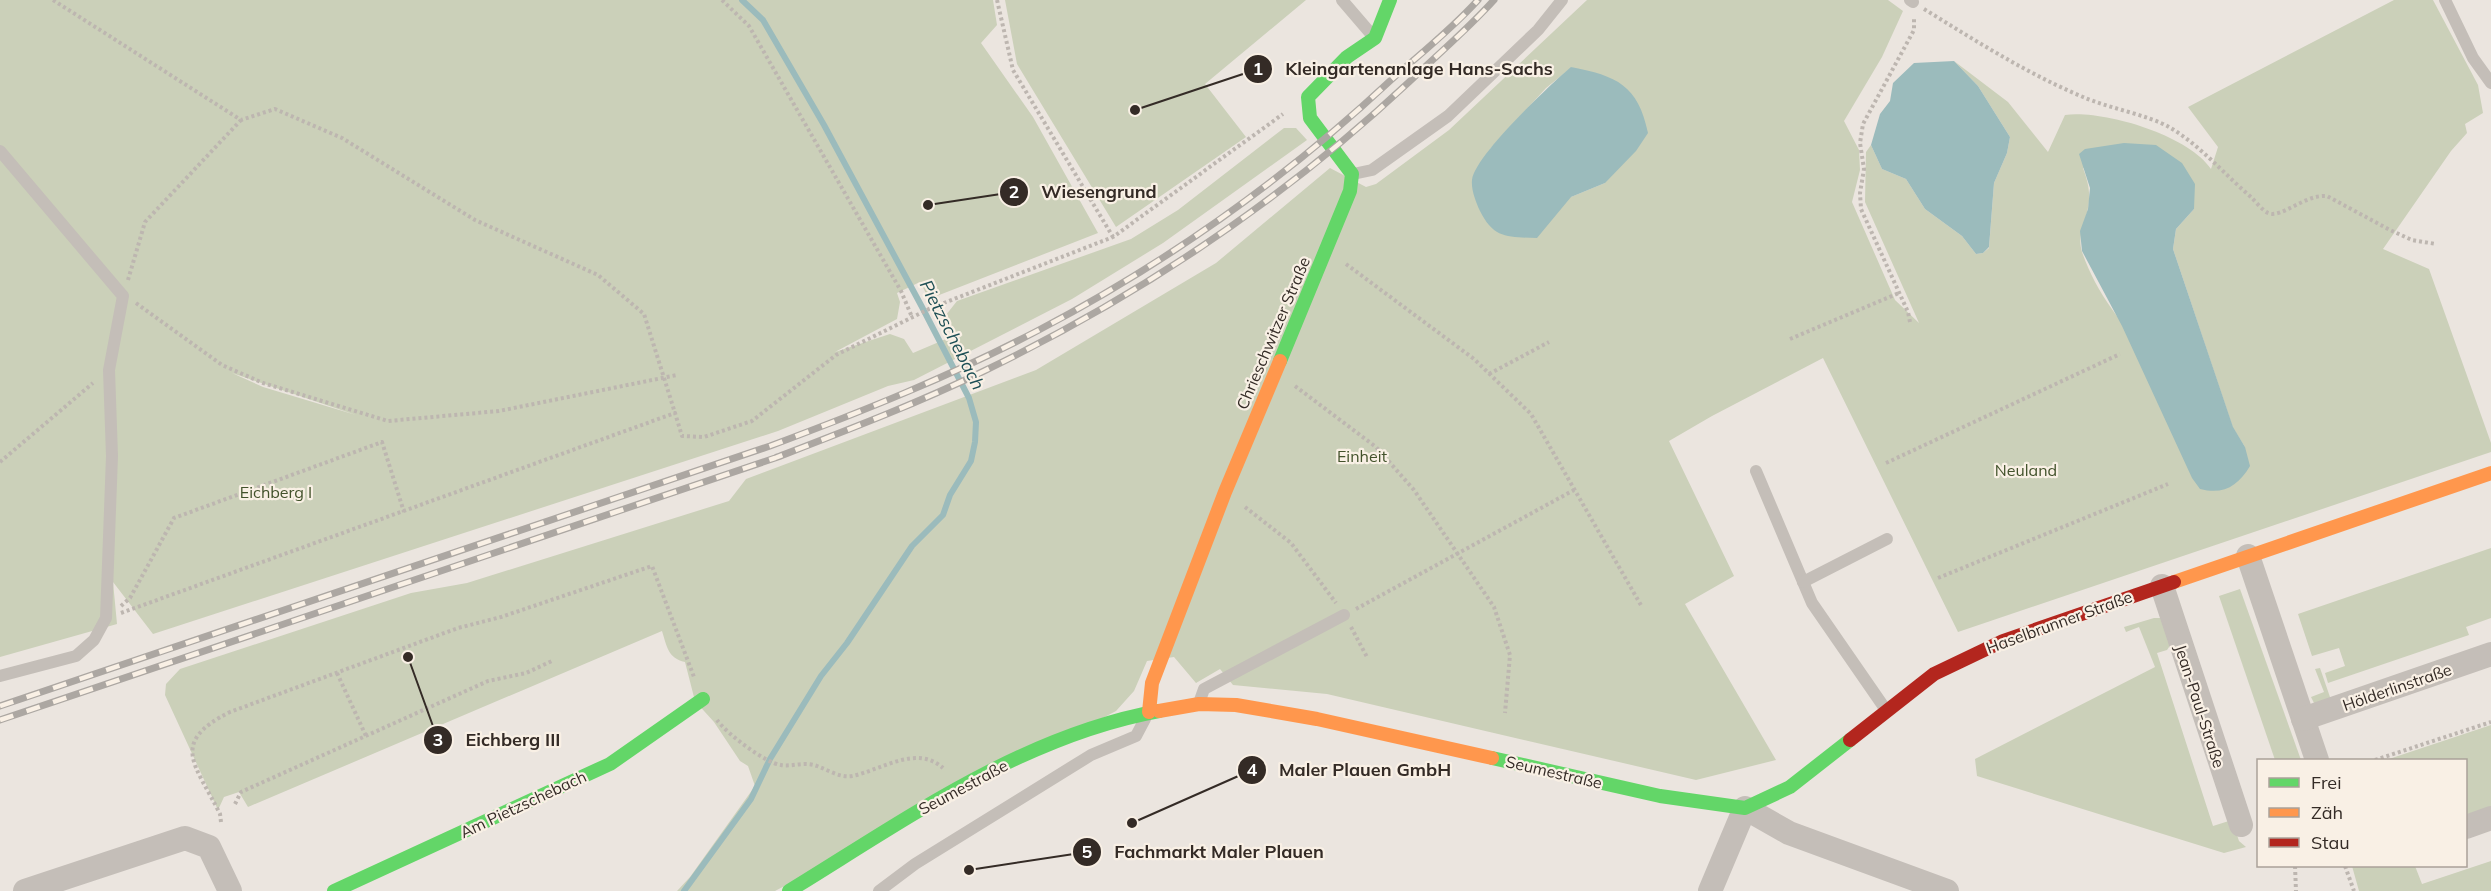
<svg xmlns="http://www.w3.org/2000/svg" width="2491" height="891" viewBox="0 0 2491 891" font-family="Mulish,sans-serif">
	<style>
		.green { fill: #cbd0b9; fill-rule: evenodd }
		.water { fill: #9bbbbc }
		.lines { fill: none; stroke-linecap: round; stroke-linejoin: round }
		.stream { stroke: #9bbbbc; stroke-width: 6 }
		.path { stroke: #bdb6b0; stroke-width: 4; stroke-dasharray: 3 3; stroke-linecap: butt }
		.lane { stroke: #c4beb8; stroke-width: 12 }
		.street { stroke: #c4beb8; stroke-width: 24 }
		.fast { stroke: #63d668; stroke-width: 14 }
		.slow { stroke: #ff974d; stroke-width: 14 }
		.jam { stroke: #b3261e; stroke-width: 14 }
		.rail-casing { stroke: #aca7a2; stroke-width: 7 }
		.rail { stroke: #f9f0e5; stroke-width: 4.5; stroke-dasharray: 14; stroke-linecap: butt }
		.labels { text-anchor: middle; stroke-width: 4.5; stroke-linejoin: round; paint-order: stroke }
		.street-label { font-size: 16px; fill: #342b26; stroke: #f9f0e5 }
		.park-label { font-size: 16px; fill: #42522b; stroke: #f9f0e5 }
		.water-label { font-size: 18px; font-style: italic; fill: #1d4f55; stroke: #f9f0e5 }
		.leader { fill: none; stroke: #342b26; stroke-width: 2 }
		.callout-dot { fill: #342b26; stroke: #f9f0e5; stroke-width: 2 }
		.mark-label { font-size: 18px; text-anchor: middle; font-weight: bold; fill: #fff }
		.callout-label { font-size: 18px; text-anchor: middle; font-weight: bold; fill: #342b26; stroke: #f9f0e5; stroke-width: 4.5; stroke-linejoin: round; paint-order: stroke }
	</style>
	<rect width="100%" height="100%" fill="#ebe5df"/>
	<g class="green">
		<path d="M0,0H993L997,25L981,43L1033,117L1098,233L929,299L920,282L897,293L900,302L897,319L835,352L890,334L904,339L913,353L953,336L942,320L957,301L1131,239L1178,210L1284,128H1296L1307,140L1163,243L1072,299L914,380L888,386L778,431L153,634L113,582L117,624L0,657ZM232,373L356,415L263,387Z"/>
		<path d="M1005,0H1306L1205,84L1246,137L1116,227L1017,64Z"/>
		<path d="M1587,0H1888L1903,11L1882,57L1844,121L1859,150L1860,170L1852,202L1895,300L1919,323L1865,202L1866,152L1871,145L1882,169L1906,179L1925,209L1962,236L1976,254L1983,253L1989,248L1994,183L2007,153L2010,137L1978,86L1954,61L2008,102L2048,152L2065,115C2104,110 2188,135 2211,169L2218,147L2188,107L2394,0H2433L2478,85L2483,113L2465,124L2467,133L2451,151L2383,249L2429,269L2491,443V452L1958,632L1823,358L1712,416L1669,441L1734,576L1685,604L1776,760L1696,780L1327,694L1233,685L1220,669L1196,683L1174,657L1147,661L1134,691L1116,711L775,891H677L690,877L755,786L748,766L740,761L714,722L695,701L685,662C668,658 667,647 662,631L248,807L239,792L224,797L218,810L165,695L166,684L180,669L411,593L467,583L729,501L746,479L1036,370L1216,263L1330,168L1366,187L1376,184L1449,130ZM1572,67L1605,183L1571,197L1490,149L1546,88ZM2083,168L2194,209L2176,229L2173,249L2233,428L2245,447C2189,392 2108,329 2082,252C2077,235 2085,224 2088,208C2091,193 2088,182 2083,168Z"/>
		<path d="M2491,548V618L2466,627L2469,635L2328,683L2325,673L2345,666L2339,648L2312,656L2298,614Z"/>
		<path d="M2240,589L2301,760H2275L2219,596Z"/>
		<path d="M2154,618H2161L2171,644L2167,650L2157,653L2213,826L2232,820L2239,841L2246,847L2224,853L1977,776L1975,759L2155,667L2139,627L2126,632L2124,627Z"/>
		<path d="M2320,668L2331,700L2315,705L2311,697L2324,692L2315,669Z"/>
		<path d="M2491,725V814L2466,822V760H2386Z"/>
		<path d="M2491,861V891H2359L2352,866H2415L2422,884Z"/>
	</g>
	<g class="water">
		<path d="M1954,61L1978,86L2010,137L2007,153L1994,183L1989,247L1983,253L1976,254L1962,236L1925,209L1906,179L1882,169L1871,145L1880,114L1890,101L1893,83L1914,63Z"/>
		<path d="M1571,67C1617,76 1638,85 1648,133L1636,151L1605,183L1571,197L1537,238C1508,237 1494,239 1480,211C1476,202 1471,190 1472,180C1475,155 1551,84 1571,67Z"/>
		<path d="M2124,143L2156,145L2182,163L2195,184L2194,209L2176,229L2173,249L2233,427L2245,447L2250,466C2238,486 2224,495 2200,489L2192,478L2122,326L2082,251L2080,231L2088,209L2090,188L2079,154L2085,149Z"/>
	</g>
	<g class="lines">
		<path class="stream" d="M684,891L751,799L770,759L821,676L847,643L912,546L943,515L950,495L971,461L975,442L976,422L969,398L922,307L824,125L763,20L742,0"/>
		<g class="path">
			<path d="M53,0L241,120L275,109L342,138L475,220L598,275L644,314L675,413"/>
			<path d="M722,0L749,26L901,291L912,317"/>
			<path d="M997,0L1013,70L1113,237"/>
			<path d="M1924,9C1976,41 2026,73 2083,97C2108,108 2148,115 2169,127C2200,145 2224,174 2251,197C2256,202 2262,210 2268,213C2281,219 2305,194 2327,196L2390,230L2412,240L2436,244"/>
			<path d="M1346,264L1474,359L1531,414L1642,607"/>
			<path d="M128,280L145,222L241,120"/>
			<path d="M136,303L222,365L263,383L388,421L499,411L677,375"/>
			<path d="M1910,322L1908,312L1861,209L1860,193L1864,169L1860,143L1863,124L1914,30V17"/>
			<path d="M1790,339L1899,293"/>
			<path d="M1489,374L1549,342"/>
			<path d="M1295,386L1376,447L1414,490L1494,607L1510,655L1505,713"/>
			<path d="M0,462L93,383"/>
			<path d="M1886,463L2120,354"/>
			<path d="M1245,507L1291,543L1336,603"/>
			<path d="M1938,578L2168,484"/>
			<path d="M121,606L130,598L174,518L382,442L404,512"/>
			<path d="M1356,609L1574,490"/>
			<path d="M121,613L675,413L682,436L704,437L752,421L836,355L931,308L1113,237L1283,114"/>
			<path d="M1351,627L1367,657"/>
			<path d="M337,673L366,736"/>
			<path d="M717,720C726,733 765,763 781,765C793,767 804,761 817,766C828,770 840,778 852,776C882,770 916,744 943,768"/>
			<path d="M2375,760L2491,722"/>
			<path d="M235,804L241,792L488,681L526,673L552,661"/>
			<path d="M221,822L220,814C196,765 168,743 230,712L458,628L501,617L652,566L694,677"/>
			<path d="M2295,866L2296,891"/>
			<path d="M2345,866L2354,891"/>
		</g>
		<g class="lane">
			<path d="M1342,0L1372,35"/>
			<path d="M1910,0L1913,2"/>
			<path d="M2445,0L2473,58L2491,83"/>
			<path d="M0,151L123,296L109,370L112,456L106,618L94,640L76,656L0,676"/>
			<path d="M1353,174L1372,170L1448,116L1538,30L1562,0"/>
			<path d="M1756,471L1812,603L1886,710"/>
			<path d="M1803,582L1887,539"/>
			<path d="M1199,703L1204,689L1344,615"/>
			<path d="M879,891L915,864L1091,755L1136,736L1145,719"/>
		</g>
		<g class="street">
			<path d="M2248,556L2317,760"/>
			<path d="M2162,586L2241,825"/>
			<path d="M2303,719L2491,654"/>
			<path d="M2466,827L2491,818"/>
			<path d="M25,891L185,838L209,847L230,891"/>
			<path d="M1710,891L1745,808L1789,833L1947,891"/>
		</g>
		<g class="fast">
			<path d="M1280,361L1350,191L1352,174L1310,118L1308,97L1347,57L1375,38L1390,0"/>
			<path d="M1492,758L1660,796L1745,808L1790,787L1850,740"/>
			<path d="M334,891L610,764L703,699"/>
			<path d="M789,891C905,820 1022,736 1159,711"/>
		</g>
		<g class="slow">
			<path d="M2174,582L2491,473"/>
			<path d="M1159,711L1199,704L1236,705L1317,719L1492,758"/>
			<path d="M1149,712L1152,683L1225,492L1280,361"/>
		</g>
		<path class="jam" d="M1850,740L1934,674L2003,641L2174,582"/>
		<g class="rail-casing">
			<g id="rail">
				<path d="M0,706L770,446C861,412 951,376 1037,331C1165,264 1285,179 1391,80C1420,54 1452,29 1478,0"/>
				<path d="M0,720L775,458C845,431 916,404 984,371C1139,296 1283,200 1409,82C1437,55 1468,29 1494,0"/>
			</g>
		</g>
		<use href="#rail" class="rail"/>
	</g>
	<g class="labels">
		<g class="street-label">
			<text transform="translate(1273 333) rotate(-67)" y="6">Chrieschwitzer Straße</text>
			<text transform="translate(2059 622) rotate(-20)" y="6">Haselbrunner Straße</text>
			<text transform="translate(2397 687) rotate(-19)" y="6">Hölderlinstraße</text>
			<text transform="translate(2200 706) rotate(72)" y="6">Jean-Paul-Straße</text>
			<text transform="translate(1554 772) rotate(13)" y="6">Seumestraße</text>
			<text transform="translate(963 787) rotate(-28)" y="6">Seumestraße</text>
			<text transform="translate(523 804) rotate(-25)" y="6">Am Pietzschebach</text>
		</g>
		<g class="park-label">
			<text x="1362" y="462">Einheit</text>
			<text x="2026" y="476">Neuland</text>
			<text x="276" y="498">Eichberg I</text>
		</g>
		<g class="water-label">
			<text transform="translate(952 335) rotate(63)" y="6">Pietzschebach</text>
		</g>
	</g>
	<path class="leader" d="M1135 110L1258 69M928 205L1014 192M408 657L438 740M1132 823L1252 770M969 870L1087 852"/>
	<g class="callout-dot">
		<circle cx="1135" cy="110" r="6"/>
		<circle cx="928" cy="205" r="6"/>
		<circle cx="408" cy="657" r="6"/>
		<circle cx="1132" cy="823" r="6"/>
		<circle cx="969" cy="870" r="6"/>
		<circle cx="1258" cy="69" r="15"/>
		<circle cx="1014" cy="192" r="15"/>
		<circle cx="438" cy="740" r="15"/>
		<circle cx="1252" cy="770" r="15"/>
		<circle cx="1087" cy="852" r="15"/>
	</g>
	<g class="mark-label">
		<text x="1258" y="75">1</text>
		<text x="1014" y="198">2</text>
		<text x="438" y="746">3</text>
		<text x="1252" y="776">4</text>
		<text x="1087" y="858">5</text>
	</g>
	<g class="callout-label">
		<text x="1419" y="75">Kleingartenanlage Hans-Sachs</text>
		<text x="1099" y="198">Wiesengrund</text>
		<text x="513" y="746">Eichberg III</text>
		<text x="1365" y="776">Maler Plauen GmbH</text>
		<text x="1219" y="858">Fachmarkt Maler Plauen</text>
	</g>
	<rect x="2257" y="759" width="210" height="108" fill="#f9f0e5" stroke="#aaa199" stroke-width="1.5"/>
	<rect x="2269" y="778" width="30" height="9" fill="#63d668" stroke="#aaa199" stroke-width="1.5"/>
	<text x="2311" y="789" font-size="18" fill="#342b26">Frei</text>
	<rect x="2269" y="808" width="30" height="9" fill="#ff974d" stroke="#aaa199" stroke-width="1.5"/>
	<text x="2311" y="819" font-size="18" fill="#342b26">Zäh</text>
	<rect x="2269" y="838" width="30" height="9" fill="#b3261e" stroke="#aaa199" stroke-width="1.5"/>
	<text x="2311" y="849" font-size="18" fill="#342b26">Stau</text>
</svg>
